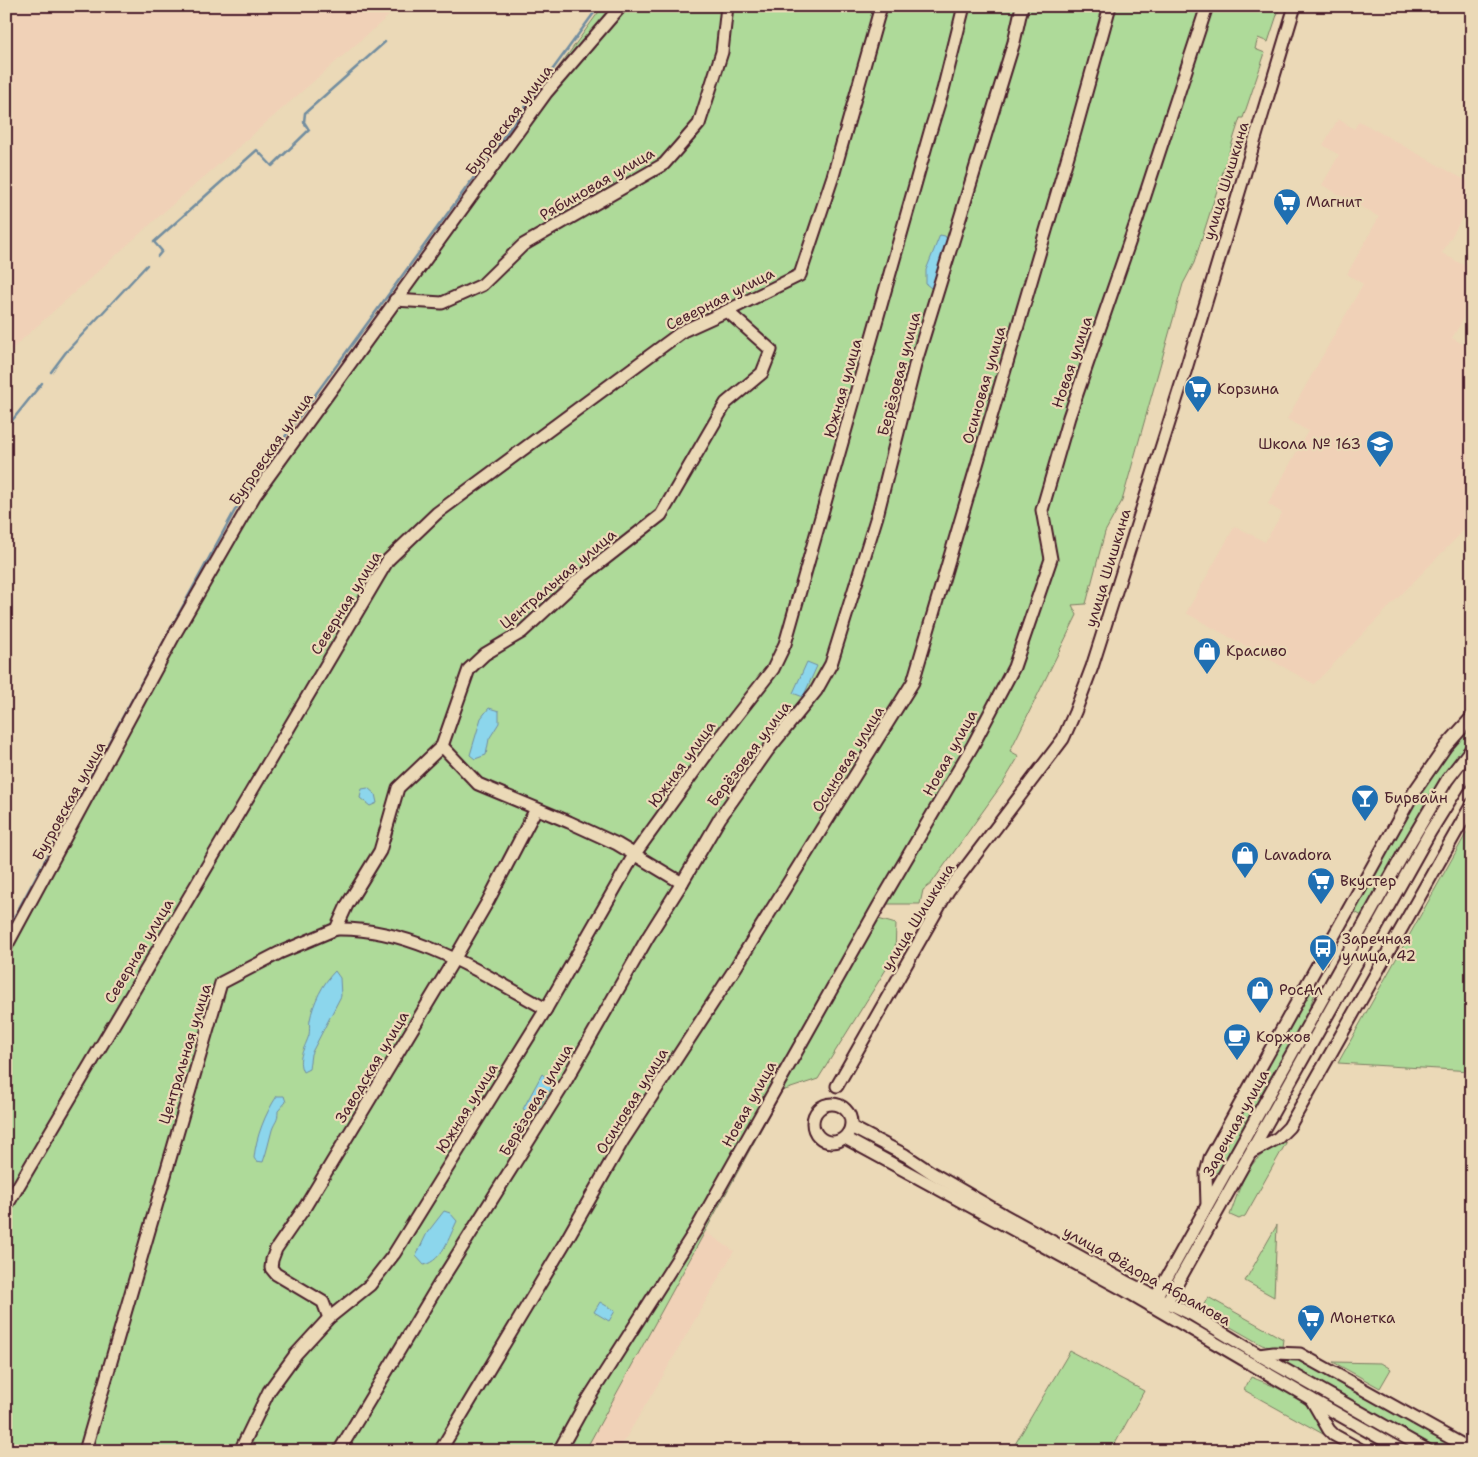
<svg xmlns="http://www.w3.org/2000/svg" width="1478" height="1457" viewBox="0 0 1478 1457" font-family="'Shantell Sans',sans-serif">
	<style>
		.built { fill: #f0d1b7 }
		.green { fill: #aeda99; stroke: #7c7c62 }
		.water { fill: #8cd6ec; stroke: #728d9f }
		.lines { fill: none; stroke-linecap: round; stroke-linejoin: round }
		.stream { stroke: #728d9f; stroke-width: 2.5 }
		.minor-casing { stroke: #4a1f2b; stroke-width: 15 }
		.minor { stroke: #ebd9b7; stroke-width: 11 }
		.labels { text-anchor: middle; stroke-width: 4.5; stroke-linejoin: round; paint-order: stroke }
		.street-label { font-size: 15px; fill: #4a1f2b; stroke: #ebd9b7 }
		.poi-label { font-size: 15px; fill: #4a1f2b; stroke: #ebd9b7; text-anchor: start }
	</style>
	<rect width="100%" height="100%" fill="#ebd9b7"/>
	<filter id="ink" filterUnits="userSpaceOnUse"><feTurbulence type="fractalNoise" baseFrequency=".02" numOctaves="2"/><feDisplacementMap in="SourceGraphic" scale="10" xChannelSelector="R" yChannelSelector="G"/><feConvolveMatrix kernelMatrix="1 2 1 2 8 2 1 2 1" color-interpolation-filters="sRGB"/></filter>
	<g filter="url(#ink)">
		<g class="built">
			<path d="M10,6H400L165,211L6,354V9Z"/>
			<path d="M1338,119L1354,129L1359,121L1472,184V201L1442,253L1472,270V316L1467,313L1452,338L1472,349V522L1314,684L1186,613L1235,526L1265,542L1282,513L1268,504L1308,431L1287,419L1363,284L1347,274L1379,217L1322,185L1339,155L1323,145Z"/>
			<path d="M704,1231L734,1251L660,1381L618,1451H585Z"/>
		</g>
		<g class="green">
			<path d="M603,6H1280L1268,42L1258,38L1255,49L1265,53L1243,118H1240L1194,263L1183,284L1122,501L1105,532L1086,604L1072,605L1077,615L1010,751L1019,756L1003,783L931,884L923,890L920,904H887L878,919L896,924L895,955L818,1079L782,1091L585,1451H6V940L239,509Z"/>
			<path d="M1472,724V738L1442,777L1427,800L1362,916L1353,911C1390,847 1422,780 1472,724Z"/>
			<path d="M1472,823V1071L1338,1063Z"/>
			<path d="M1312,985L1317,988L1307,1014L1219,1172L1214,1173L1212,1171L1211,1166Z"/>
			<path d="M1283,1142L1286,1143L1245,1216L1239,1219L1230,1215C1237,1196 1243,1173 1257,1159C1264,1152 1275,1147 1283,1142Z"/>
			<path d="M1277,1225L1274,1297L1245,1281Z"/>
			<path d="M1208,1297L1283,1339L1282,1347H1269L1262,1345L1201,1310Z"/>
			<path d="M1070,1351L1144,1391L1111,1451H1011Z"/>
			<path d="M1279,1358H1296L1300,1360L1462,1451H1442L1279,1360Z"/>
			<path d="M1333,1362L1381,1363L1391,1369L1380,1388Z"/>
			<path d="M1251,1377C1266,1383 1296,1394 1307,1406C1314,1414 1319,1424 1324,1433L1323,1434L1244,1390Z"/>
		</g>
		<g class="water">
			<path d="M940,235L945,236L949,242L936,286L931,288L926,284V270Z"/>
			<path d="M807,662L817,666L803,697L793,693Z"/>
			<path d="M489,708L499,711V723L489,739L486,755L475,759L470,755L481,718Z"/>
			<path d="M368,788L375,794L377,803L370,806L360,798L362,789Z"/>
			<path d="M335,971L340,978L341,996L311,1054L309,1069L303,1072C296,1059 305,1048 309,1035C310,1030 309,1025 310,1020C313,1003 323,983 335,971Z"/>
			<path d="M542,1074L554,1084L534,1115L523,1109Z"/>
			<path d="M277,1096H284L286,1102L278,1111C278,1122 275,1121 272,1130C269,1141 267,1151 263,1162L256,1161L254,1158C256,1137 265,1114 277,1096Z"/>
			<path d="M444,1211L450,1213L457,1221C449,1237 443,1260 424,1265L416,1256L427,1233Z"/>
			<path d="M600,1302L615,1311L609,1321L594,1312Z"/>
		</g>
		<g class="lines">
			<g class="stream">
				<path d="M158,256L162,251L154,242L257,150L272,166L309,130L304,122L305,113L385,42"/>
				<path d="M51,372L66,352L147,265"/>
				<path d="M6,428L42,383"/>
				<path d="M6,932L235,510L291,428L599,6"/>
			</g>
			<g class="minor-casing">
				<g id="minor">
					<path d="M395,300L442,303L482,285L523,245L664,164L699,124L722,52L727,6"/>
					<path d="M442,746L478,784L569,822L617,844L682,883"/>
					<path d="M336,929C413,927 481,973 546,1009"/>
					<path d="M6,947L176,632L255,495L546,93L621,6"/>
					<path d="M837,1086L948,891L1063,739L1075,712L1092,667L1118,585L1185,372L1295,6"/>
					<circle cx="832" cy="1123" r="19"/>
					<path d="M851,1127L905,1155L932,1173L1004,1215L1130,1284L1193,1315L1259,1355L1429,1451"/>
					<path d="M845,1138L1126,1291L1311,1399L1403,1451"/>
					<path d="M1252,1152L1278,1138L1289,1127L1472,804"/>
					<path d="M1207,1205L1206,1173L1210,1158L1414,792L1446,746L1472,717"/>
					<path d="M6,1207L388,560L437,513L683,331L727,311L800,275L833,176L881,6"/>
					<path d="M1151,1306L1405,851L1447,780L1472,748"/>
					<path d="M1164,1307L1430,832L1458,787L1472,768"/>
					<path d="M329,1318L323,1302L276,1274L271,1268L272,1260L276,1249L305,1207L455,958L488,901L536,809"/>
					<path d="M1259,1355L1274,1353L1300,1354L1472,1450"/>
					<path d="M1311,1399L1329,1430L1334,1435L1363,1451"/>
					<path d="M85,1451L221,983L279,953L336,929L347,905L380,851L398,788L442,746L469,669L485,654L522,632L579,579L661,515L726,403L762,373L771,350L727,311"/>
					<path d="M240,1451L269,1391L296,1354L329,1318L370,1285L394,1254L546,1009L634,855L709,751L773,669L785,644L930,132L943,90L964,6"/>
					<path d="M339,1451L439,1284L563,1086L648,937L682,883L720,818L768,750L816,691L831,664L877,516L915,365L1014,42L1022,6"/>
					<path d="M440,1451L567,1239L622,1142L734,970L913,682L1075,132L1110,6"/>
					<path d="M559,1451L585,1404L697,1228L878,907L973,745L1014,667L1051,559L1042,510L1069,417L1137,220L1207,6"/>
				</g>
			</g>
			<use href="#minor" class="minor"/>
		</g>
	</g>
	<defs>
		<g id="supermarket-pin" transform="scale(1.4375)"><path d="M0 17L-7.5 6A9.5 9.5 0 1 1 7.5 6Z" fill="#1f6fb2" stroke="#ebd9b7"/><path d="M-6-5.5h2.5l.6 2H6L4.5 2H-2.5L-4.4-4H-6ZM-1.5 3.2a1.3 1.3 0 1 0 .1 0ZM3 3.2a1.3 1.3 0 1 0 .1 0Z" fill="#fff"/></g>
		<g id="school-pin" transform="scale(1.4375)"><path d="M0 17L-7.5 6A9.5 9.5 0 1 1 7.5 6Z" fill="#1f6fb2" stroke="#ebd9b7"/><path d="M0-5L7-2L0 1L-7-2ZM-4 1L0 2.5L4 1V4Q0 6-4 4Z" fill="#fff"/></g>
		<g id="shop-pin" transform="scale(1.4375)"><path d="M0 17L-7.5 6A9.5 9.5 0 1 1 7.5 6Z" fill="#1f6fb2" stroke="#ebd9b7"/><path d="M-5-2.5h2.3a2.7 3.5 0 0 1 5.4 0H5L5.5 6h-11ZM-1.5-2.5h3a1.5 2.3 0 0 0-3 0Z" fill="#fff"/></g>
		<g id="bar-pin" transform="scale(1.4375)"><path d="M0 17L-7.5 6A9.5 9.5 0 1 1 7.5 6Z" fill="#1f6fb2" stroke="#ebd9b7"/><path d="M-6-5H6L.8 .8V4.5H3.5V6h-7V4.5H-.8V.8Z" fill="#fff"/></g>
		<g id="bus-pin" transform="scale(1.4375)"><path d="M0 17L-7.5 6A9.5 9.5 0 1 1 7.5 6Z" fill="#1f6fb2" stroke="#ebd9b7"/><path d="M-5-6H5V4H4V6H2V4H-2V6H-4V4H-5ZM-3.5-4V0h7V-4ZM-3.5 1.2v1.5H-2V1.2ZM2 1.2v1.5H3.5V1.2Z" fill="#fff"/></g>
		<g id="cafe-pin" transform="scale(1.4375)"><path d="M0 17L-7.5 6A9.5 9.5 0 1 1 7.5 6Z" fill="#1f6fb2" stroke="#ebd9b7"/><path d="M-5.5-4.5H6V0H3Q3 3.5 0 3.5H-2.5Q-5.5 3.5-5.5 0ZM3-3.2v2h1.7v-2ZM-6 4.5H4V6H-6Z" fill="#fff"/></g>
	</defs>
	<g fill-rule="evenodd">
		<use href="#supermarket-pin" x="1287" y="202"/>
		<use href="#supermarket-pin" x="1198" y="389"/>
		<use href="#school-pin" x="1380" y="444"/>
		<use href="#shop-pin" x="1207" y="651"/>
		<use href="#bar-pin" x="1365" y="798"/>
		<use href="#shop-pin" x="1245" y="855"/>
		<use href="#supermarket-pin" x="1321" y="881"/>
		<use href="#bus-pin" x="1323" y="948"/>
		<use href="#shop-pin" x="1260" y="990"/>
		<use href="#cafe-pin" x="1237" y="1037"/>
		<use href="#supermarket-pin" x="1311" y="1318"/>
	</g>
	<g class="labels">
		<g class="street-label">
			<text transform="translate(509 120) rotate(-53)" y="5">Бугровская улица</text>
			<text transform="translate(1226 181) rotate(-73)" y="5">улица Шишкина</text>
			<text transform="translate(597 184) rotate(-30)" y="5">Рябиновая улица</text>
			<text transform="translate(720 299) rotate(-27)" y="5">Северная улица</text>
			<text transform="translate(1072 362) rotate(-71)" y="5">Новая улица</text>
			<text transform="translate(899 374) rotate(-75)" y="5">Берёзовая улица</text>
			<text transform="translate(984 385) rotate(-74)" y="5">Осиновая улица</text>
			<text transform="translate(843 388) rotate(-74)" y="5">Южная улица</text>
			<text transform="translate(271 449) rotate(-55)" y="5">Бугровская улица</text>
			<text transform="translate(1108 568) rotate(-73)" y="5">улица Шишкина</text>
			<text transform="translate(558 579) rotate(-40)" y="5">Центральная улица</text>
			<text transform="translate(346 603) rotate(-58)" y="5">Северная улица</text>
			<text transform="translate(950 753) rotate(-61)" y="5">Новая улица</text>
			<text transform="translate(749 754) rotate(-53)" y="5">Берёзовая улица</text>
			<text transform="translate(848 759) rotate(-58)" y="5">Осиновая улица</text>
			<text transform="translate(682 764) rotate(-54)" y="5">Южная улица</text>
			<text transform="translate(69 801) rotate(-61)" y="5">Бугровская улица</text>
			<text transform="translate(918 917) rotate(-58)" y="5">улица Шишкина</text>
			<text transform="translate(139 951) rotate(-59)" y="5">Северная улица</text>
			<text transform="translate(185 1054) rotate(-73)" y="5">Центральная улица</text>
			<text transform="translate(372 1067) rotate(-59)" y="5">Заводская улица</text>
			<text transform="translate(536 1100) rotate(-59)" y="5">Берёзовая улица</text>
			<text transform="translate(632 1101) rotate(-58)" y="5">Осиновая улица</text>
			<text transform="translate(749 1104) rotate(-61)" y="5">Новая улица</text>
			<text transform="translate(467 1108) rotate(-58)" y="5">Южная улица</text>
			<text transform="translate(1236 1123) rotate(-61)" y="5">Заречная улица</text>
			<text transform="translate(1147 1276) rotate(29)" y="5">улица Фёдора Абрамова</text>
		</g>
		<g class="poi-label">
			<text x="1306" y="207">Магнит</text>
			<text x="1217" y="394">Корзина</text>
			<text x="1361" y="449" text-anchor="end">Школа № 163</text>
			<text x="1226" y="656">Красиво</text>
			<text x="1384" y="803">Бирвайн</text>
			<text x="1264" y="860">Lavadora</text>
			<text x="1340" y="886">Вкустер</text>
			<text x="1342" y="944">Заречная<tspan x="1342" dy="17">улица, 42</tspan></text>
			<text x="1279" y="995">РосАл</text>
			<text x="1256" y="1042">Коржов</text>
			<text x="1330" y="1323">Монетка</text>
		</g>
	</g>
	<rect width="1478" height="1457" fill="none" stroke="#ebd9b7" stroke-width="25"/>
	<rect x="12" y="12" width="1453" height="1432" fill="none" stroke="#4a1f2b" stroke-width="2" filter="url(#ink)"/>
</svg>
